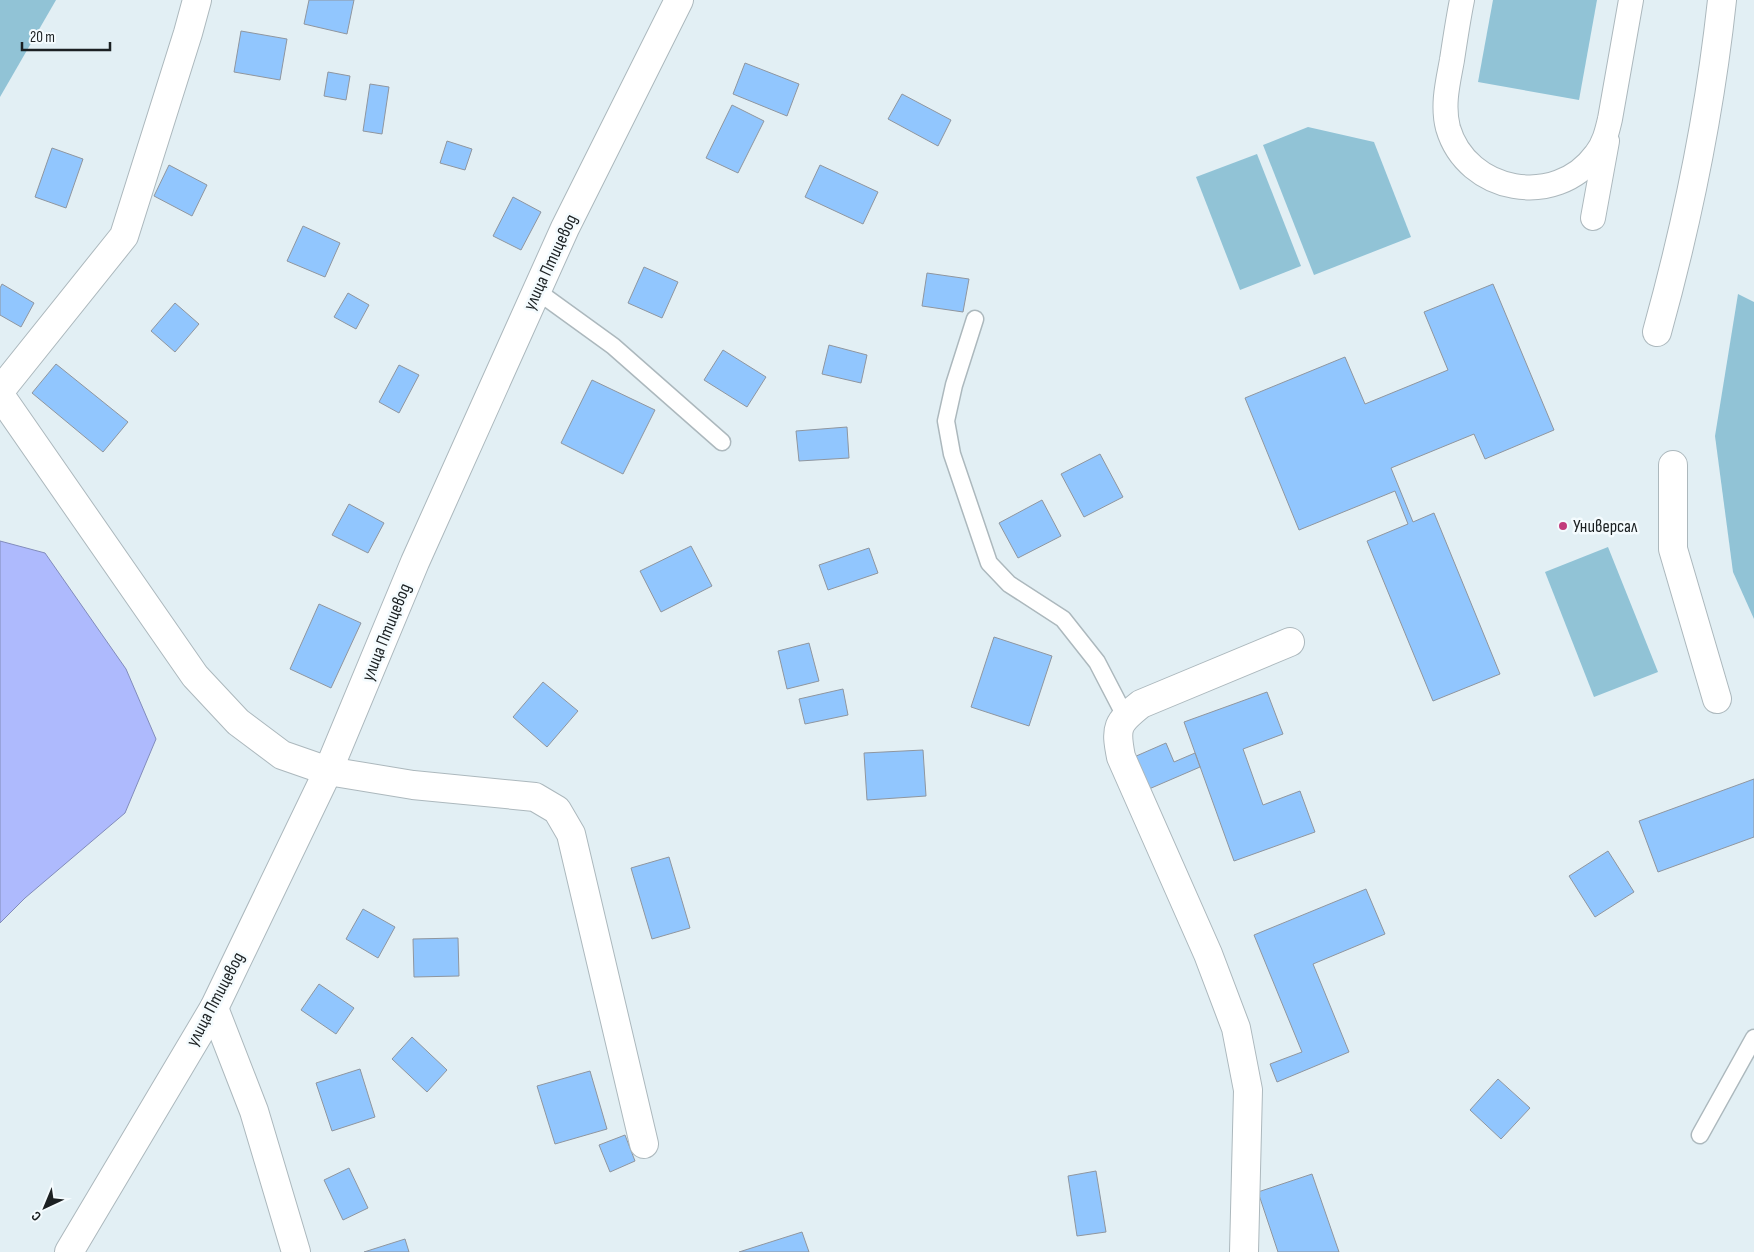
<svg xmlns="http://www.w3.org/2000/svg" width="1754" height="1252" viewBox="0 0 1754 1252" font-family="'Sofia Sans Condensed',sans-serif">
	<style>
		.green { fill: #91c3d6 }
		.water { fill: #aebafd; stroke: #828cbb }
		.building { fill: #91c6fe; stroke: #8f969f }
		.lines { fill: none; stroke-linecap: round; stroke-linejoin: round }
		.service-casing { stroke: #acb8bd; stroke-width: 19 }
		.pedestrian-casing { stroke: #acb8bd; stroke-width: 26 }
		.minor-casing { stroke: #acb8bd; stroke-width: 30 }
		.service { stroke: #fff; stroke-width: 16 }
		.pedestrian { stroke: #fff; stroke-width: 24 }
		.minor { stroke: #fff; stroke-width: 28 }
		.poi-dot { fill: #c13b7b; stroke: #f4fbfe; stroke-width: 2 }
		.labels { text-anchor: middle; stroke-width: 5; stroke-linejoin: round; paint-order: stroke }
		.street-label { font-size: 18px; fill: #1b2022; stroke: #f4fbfe }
		.poi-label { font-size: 18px; fill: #1b2022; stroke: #f4fbfe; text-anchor: start }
	</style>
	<rect width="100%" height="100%" fill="#e2eff4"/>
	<g class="green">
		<path d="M0,0H56L0,97Z"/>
		<path d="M1493,0H1597L1579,100L1478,82Z"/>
		<path d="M1308,127L1374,142L1411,237L1314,275L1263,145Z"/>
		<path d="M1257,154L1301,266L1240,290L1196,177Z"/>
		<path d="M1738,294L1754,302V619L1733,572L1715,436Z"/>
		<path d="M1608,547L1658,672L1594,697L1545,572Z"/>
	</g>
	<path class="water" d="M0,541L45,553L126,669L156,739L125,813L25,898L0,923Z"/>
	<g class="building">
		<path d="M309,0H354L347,34L304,24Z"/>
		<path d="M241,31L287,39L280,80L234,72Z"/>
		<path d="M745,63L799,84L787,116L733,94Z"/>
		<path d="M328,72L350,76L346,100L324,96Z"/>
		<path d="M370,84L389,87L382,134L363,131Z"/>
		<path d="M902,94L951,120L938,146L888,119Z"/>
		<path d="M732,105L764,121L738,173L706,158Z"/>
		<path d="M447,141L472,149L465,170L440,163Z"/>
		<path d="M52,148L83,159L66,208L35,197Z"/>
		<path d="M169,165L207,185L192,216L154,196Z"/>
		<path d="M820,165L878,192L863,224L805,197Z"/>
		<path d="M513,197L541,212L521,250L493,236Z"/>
		<path d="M303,226L340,243L325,277L287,261Z"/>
		<path d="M644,267L678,282L662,318L628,303Z"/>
		<path d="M927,273L969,279L963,312L922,306Z"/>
		<path d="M2,284L34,303L21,327L0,315V288Z"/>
		<path d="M1493,284L1554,430L1485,459L1474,434L1391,468L1413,522L1434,513L1500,674L1433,701L1367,541L1408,524L1395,491L1299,530L1245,398L1345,357L1365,404L1448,370L1424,312Z"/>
		<path d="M348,293L369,305L356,329L334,317Z"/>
		<path d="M175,303L199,324L175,352L151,331Z"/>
		<path d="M829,345L867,355L861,383L822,374Z"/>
		<path d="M723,350L766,377L747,407L704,380Z"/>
		<path d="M56,364L128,422L103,452L32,393Z"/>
		<path d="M399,365L419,375L399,413L379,402Z"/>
		<path d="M592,380L655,410L623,474L561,443Z"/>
		<path d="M847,427L849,458L799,461L796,431Z"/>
		<path d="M1100,454L1123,497L1084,517L1061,474Z"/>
		<path d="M1042,500L1061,536L1018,558L999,523Z"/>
		<path d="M349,504L384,523L368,553L332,535Z"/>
		<path d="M691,546L712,586L661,612L640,571Z"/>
		<path d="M869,548L878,573L828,590L819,565Z"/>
		<path d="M319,604L361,623L331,688L290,669Z"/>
		<path d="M994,637L1052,656L1029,726L971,707Z"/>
		<path d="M809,643L819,681L787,689L778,651Z"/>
		<path d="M543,682L578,711L547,747L513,717Z"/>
		<path d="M843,689L848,715L805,724L799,699Z"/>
		<path d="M1267,692L1283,734L1243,749L1263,805L1300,791L1315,832L1234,861L1184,722Z"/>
		<path d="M1166,743L1174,762L1195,753L1200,767L1149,789L1134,757Z"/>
		<path d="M923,750L926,796L867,800L864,753Z"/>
		<path d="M1754,779V837L1658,872L1639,821Z"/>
		<path d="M1608,851L1634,892L1595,917L1569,876Z"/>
		<path d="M669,857L690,928L652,939L631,868Z"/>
		<path d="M1366,889L1385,934L1313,964L1349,1052L1277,1082L1270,1064L1302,1052L1254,935Z"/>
		<path d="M363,909L395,927L378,958L346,939Z"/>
		<path d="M458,938L459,976L414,977L413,939Z"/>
		<path d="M319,984L354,1008L336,1034L301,1010Z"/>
		<path d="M412,1037L447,1070L427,1092L392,1059Z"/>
		<path d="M360,1069L375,1117L332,1131L316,1083Z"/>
		<path d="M590,1071L607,1129L555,1144L537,1086Z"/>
		<path d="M1498,1079L1530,1108L1501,1139L1470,1110Z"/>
		<path d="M625,1135L635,1161L610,1172L599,1145Z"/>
		<path d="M349,1168L368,1208L343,1220L324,1180Z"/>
		<path d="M1096,1171L1106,1232L1077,1236L1068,1176Z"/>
		<path d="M1312,1174L1339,1252H1278L1258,1192Z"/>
		<path d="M802,1232L809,1252H739Z"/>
		<path d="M405,1239L409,1252H364Z"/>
	</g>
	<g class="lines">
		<g class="service-casing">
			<g id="service">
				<path d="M537,291L613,346L722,442"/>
				<path d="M975,319L954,385L946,421L952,454L989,563L1009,584L1063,619L1097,662L1125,716"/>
				<path d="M1700,1135L1754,1038"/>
			</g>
		</g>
		<g class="pedestrian-casing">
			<g id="pedestrian">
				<path d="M1462,0C1458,20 1455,40 1452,60C1448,82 1442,105 1448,128C1467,193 1556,209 1596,154C1604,144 1607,132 1610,119L1631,0"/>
				<path d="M1593,218L1607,141"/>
			</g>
		</g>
		<g class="minor-casing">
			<g id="minor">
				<path d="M1657,332C1687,224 1710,112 1722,0"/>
				<path d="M0,391L124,236L188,33L197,0"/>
				<path d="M0,395L195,676L238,722L282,755L328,771L413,785L535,797L557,810L571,834L644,1144"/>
				<path d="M1673,465V549L1717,699"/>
				<path d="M214,1008L254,1111L296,1252"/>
				<path d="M69,1252L214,1008L328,771L415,562L565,228L679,0"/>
				<path d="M1244,1252L1248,1090L1236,1028L1208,954L1121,757C1115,727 1117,723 1141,704L1290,642"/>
			</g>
		</g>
		<use href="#service" class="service"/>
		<use href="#pedestrian" class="pedestrian"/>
		<use href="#minor" class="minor"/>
	</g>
	<circle class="poi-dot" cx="1563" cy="526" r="5"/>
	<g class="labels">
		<g class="street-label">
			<text transform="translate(550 262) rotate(-65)" y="6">улица Птицевод</text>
			<text transform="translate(386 632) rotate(-68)" y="6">улица Птицевод</text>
			<text transform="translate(215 999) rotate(-62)" y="6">улица Птицевод</text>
		</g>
		<g class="poi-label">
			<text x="1573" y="532">Универсал</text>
		</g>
	</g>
	<g transform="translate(45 1207) rotate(224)" stroke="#f4fbfe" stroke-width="4" paint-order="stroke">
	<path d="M0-4L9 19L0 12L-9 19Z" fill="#1b2022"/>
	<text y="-8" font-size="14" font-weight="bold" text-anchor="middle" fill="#1b2022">С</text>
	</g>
	<path d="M22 42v8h88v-8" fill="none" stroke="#1b2022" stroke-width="2.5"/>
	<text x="30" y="42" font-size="15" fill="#1b2022" stroke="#f4fbfe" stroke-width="4" paint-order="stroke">20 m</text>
</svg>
